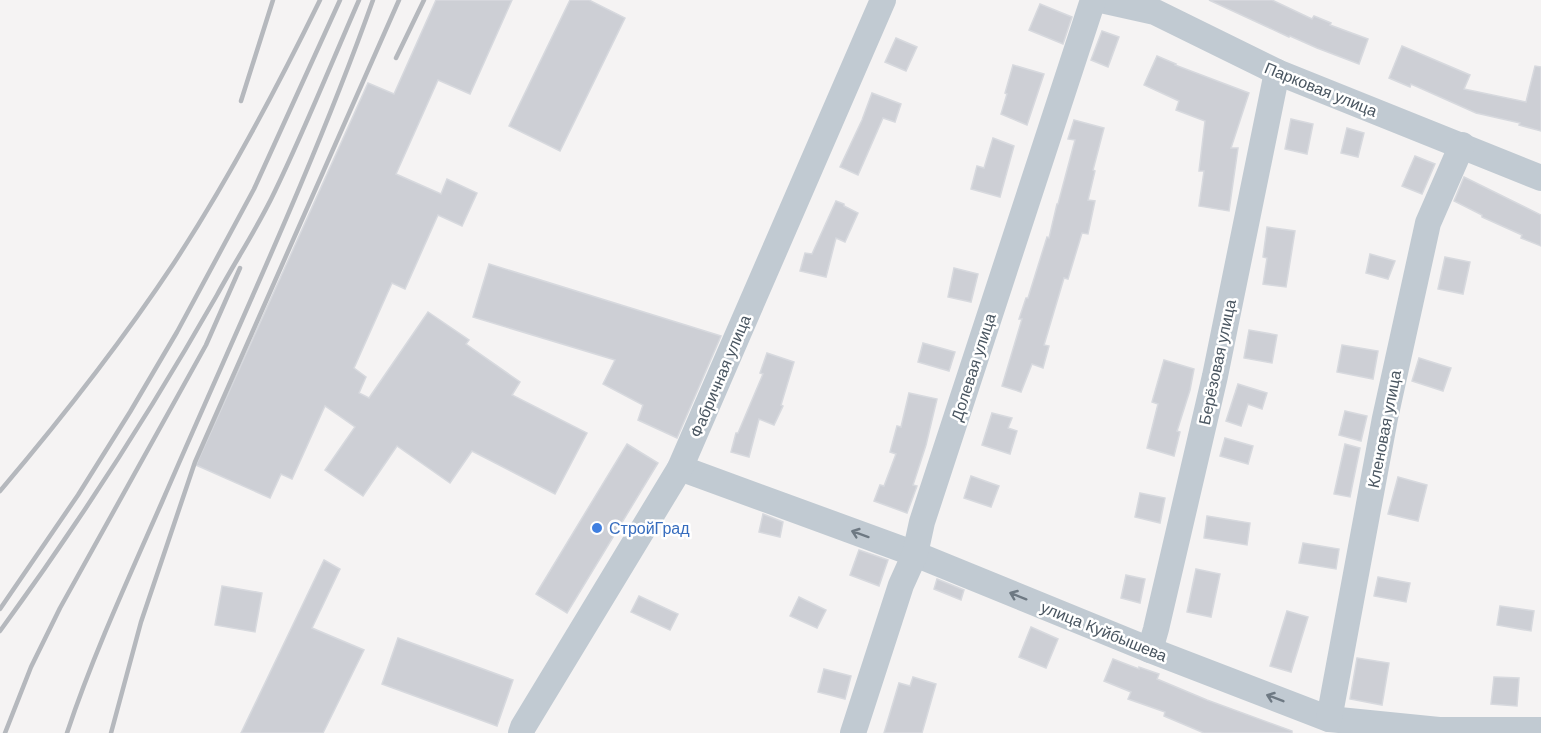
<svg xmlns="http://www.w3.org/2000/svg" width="1541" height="733" viewBox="0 0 1541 733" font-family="Helvetica,sans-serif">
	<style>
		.building { fill: #cdcfd5; stroke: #d7d9de; stroke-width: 1.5 }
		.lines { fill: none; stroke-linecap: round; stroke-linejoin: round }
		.minor { stroke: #c1cad2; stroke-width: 26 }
		.rail { stroke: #b5b8bd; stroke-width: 4.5 }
		.oneway { stroke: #6e7983 }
		.shop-dot { fill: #3f7fe0; stroke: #fff; stroke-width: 2 }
		.labels { text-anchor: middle; stroke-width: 5; stroke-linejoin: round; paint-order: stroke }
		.street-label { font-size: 16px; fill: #4a5661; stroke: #fff }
		.shop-label { font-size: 16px; fill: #366cbe; stroke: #fff; text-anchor: start }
	</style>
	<rect width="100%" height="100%" fill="#f5f3f3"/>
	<g class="building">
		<path d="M436,0H512L470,94L438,80L396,174L441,194L447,179L477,193L462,226L438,215L405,289L392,283L354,368L366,377L359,393L369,398L428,312L469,340L466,344L520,382L512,395L587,433L555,494L472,451L450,483L397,446L363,496L325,470L355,427L325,406L292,479L281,474L270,498L196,465L368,83L394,94Z"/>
		<path d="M570,0H589L625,18L560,151L509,126Z"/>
		<path d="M1209,0H1272L1312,19L1314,16L1331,23L1330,25L1368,39L1359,64L1317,48L1290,36L1289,37Z"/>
		<path d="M1040,4L1072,17L1063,44L1029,30Z"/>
		<path d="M1102,31L1119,37L1108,67L1091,60Z"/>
		<path d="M896,38L917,47L906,71L885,62Z"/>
		<path d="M1402,46L1470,75L1464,89L1526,102L1535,66L1541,67V131L1519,125L1520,123L1476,113L1411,84L1410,87L1389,78Z"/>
		<path d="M1157,56L1176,64L1175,65L1249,93L1231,148H1238L1229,211L1199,206L1204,171H1199L1205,121L1176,110L1179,101L1144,85Z"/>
		<path d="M1013,65L1044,74L1027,125L1001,114L1007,94L1005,93Z"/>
		<path d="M872,93L901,104L895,122L883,118L858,175L840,167L862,120Z"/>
		<path d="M1291,119L1313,124L1307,154L1285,149Z"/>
		<path d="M1074,120L1104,128L1093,170L1095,171L1088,200L1095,201L1088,234L1082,233L1068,279L1064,278L1044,345L1049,346L1043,368L1032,364L1021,392L1002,386L1022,319H1019L1026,298H1028L1047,237L1049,238L1057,204H1058L1075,140L1068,139Z"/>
		<path d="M1347,128L1364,133L1358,157L1341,153Z"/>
		<path d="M993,138L1014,146L1000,197L971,189L977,166L984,168Z"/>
		<path d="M1415,156L1435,164L1422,194L1402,186Z"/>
		<path d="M1464,177L1541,215V246L1521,238L1522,235L1482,217V215L1454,201Z"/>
		<path d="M836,201L844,204V206L858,213L845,242L836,238L826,277L800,271L805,253L812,254Z"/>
		<path d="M1267,227L1295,231L1286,287L1263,284L1267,258L1263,257Z"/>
		<path d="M1370,254L1395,261L1388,279L1366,273Z"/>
		<path d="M1445,257L1470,262L1463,294L1438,289Z"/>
		<path d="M489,264L721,336L677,438L638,420L643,405L603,384L615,360L473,317Z"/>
		<path d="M954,268L978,274L971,302L948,297Z"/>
		<path d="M1249,330L1277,335L1272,363L1244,358Z"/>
		<path d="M923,343L955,352L949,371L918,362Z"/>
		<path d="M1342,345L1378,351L1373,379L1337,372Z"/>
		<path d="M767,353L794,362L781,405L783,406L774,425L759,419L749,457L731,452L736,433H738L763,374L760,373Z"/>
		<path d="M1419,358L1451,368L1443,391L1412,381Z"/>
		<path d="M1164,360L1194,369L1190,390L1177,431L1180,432L1174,456L1147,448L1158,404L1152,402Z"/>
		<path d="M1238,384L1267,393L1262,409L1248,404L1241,426L1226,421Z"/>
		<path d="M909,393L937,399L926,445L913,485L917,486L907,513L874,501L880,485L884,486L896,454L890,452L897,426L901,427Z"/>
		<path d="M1345,411L1367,416L1361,441L1339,435Z"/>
		<path d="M992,413L1012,418L1008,428L1017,431L1010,454L982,445Z"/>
		<path d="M1225,438L1253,446L1248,464L1220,456Z"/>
		<path d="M627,444L658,463L567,613L536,594Z"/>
		<path d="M1345,444L1360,448L1350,497L1334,494Z"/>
		<path d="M971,476L999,486L991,507L964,498Z"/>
		<path d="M1398,477L1427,485L1418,521L1388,514Z"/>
		<path d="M1140,493L1165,498L1160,523L1135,517Z"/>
		<path d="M763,514L783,522L780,537L759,532Z"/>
		<path d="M1207,516L1250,523L1247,545L1204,538Z"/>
		<path d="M1303,543L1339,549L1336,569L1299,563Z"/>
		<path d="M859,550L888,560L879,586L850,575Z"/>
		<path d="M324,560L340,569L312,628L364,650L323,733H241Z"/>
		<path d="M1196,569L1220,574L1211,617L1187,612Z"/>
		<path d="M1126,575L1145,579L1140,603L1121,598Z"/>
		<path d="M1378,577L1410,583L1406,602L1374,596Z"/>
		<path d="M937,579L964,590L961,600L934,589Z"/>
		<path d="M222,586L262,593L255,632L215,625Z"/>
		<path d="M639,596L678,614L670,630L631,612Z"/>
		<path d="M799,597L826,610L817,628L790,616Z"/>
		<path d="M1500,606L1534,611L1531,631L1497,625Z"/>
		<path d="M1287,611L1308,617L1291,672L1270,666Z"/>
		<path d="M1031,627L1058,639L1046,668L1019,657Z"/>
		<path d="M398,638L513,680L497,726L382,684Z"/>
		<path d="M1357,658L1389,663L1382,705L1350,699Z"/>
		<path d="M1113,659L1139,669V667L1159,674L1157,679L1207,700L1292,731V733H1204L1164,716L1165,712L1128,699L1131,692L1104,681Z"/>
		<path d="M824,669L851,676L845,699L818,692Z"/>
		<path d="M913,677L936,684L922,733H884L899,683L910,686Z"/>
		<path d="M1494,677L1519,678L1517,706L1491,704Z"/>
	</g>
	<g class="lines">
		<g class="minor">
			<path d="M1101,0L1155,12L1277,72L1541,178"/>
			<path d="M680,468L915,554L1150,650L1329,719L1439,730H1541"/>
			<path d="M1150,650L1156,629L1215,376L1277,72"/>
			<path d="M1329,719L1385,418L1428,223L1462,145"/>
			<path d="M521,733L523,727L680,468L883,0"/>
			<path d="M853,733L901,585L915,554L922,522L1093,0"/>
		</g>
		<g class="rail">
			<path d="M396,58L424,0"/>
			<path d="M241,101L273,0"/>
			<path d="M0,491C62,418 121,343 174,263C229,179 276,90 320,0"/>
			<path d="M0,609L78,495L130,412L177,332L254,189L340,0"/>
			<path d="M0,631C79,523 151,411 217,295C236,260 258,227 275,191C305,129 331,64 359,0"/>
			<path d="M5,733L31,667L60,608L206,345L240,268"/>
			<path d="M67,733C93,655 129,577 162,502C234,335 312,171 373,0"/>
			<path d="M111,733L141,622L195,462L399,0"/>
		</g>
	</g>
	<defs><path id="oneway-shaft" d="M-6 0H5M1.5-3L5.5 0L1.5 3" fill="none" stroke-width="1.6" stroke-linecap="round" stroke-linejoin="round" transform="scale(1.5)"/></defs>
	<g class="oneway">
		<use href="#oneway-shaft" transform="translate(860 534) rotate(-160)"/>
		<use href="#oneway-shaft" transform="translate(1018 596) rotate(-158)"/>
		<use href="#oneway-shaft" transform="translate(1275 698) rotate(-159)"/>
	</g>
	<circle class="shop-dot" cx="597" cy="528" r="6"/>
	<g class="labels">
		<g class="street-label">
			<text transform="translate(1321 89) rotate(22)" y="6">Парковая улица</text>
			<text transform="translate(1217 362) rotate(-78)" y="6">Берёзовая улица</text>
			<text transform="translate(973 367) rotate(-72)" y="6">Долевая улица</text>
			<text transform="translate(720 376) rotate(-67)" y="6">Фабричная улица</text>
			<text transform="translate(1384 429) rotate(-79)" y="6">Кленовая улица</text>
			<text transform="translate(1104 631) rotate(22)" y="6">улица Куйбышева</text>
		</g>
		<g class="shop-label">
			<text x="609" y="534">СтройГрад</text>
		</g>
	</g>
</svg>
